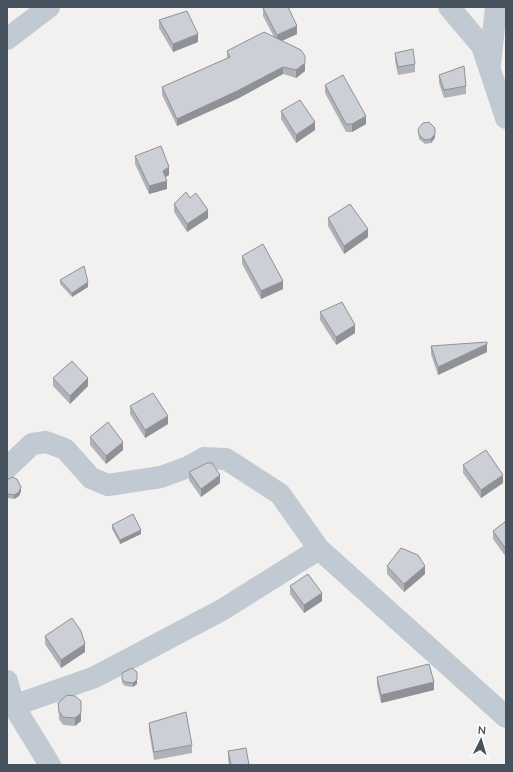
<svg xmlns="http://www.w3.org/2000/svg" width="513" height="772" viewBox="0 0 513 772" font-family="'Nunito Sans',sans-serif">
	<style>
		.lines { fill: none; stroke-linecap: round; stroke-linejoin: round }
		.street { stroke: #c1cad3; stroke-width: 22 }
		.wall { fill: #afb2b8 }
		.shaded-wall { fill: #8f9196 }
		.building { fill: #cccfd6; stroke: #8f9196 }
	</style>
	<rect width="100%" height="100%" fill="#f3f1f0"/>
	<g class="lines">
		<g class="street">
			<path d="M449,7L482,46L506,118"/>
			<path d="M7,39L49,7"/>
			<path d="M490,65L496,7"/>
			<path d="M7,468L32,444L46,442L65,449L91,478L108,485L161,477L188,467L204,458L226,459L280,494L319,549L506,717"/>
			<path d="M7,681L15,708L27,701L95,677L222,610L319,549"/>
			<path d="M15,708L50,765"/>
		</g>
	</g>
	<g class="wall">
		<path d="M263,8L297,34L282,41L305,64V71L296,78L283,74L237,99L177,126L162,95V87L227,58V51L274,37L263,16Z"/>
		<path d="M159,20L198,42L173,52L159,28Z"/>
		<path d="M395,53L415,64V72L398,75L395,61Z"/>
		<path d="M439,75L466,86V94L444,98L439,83Z"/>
		<path d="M325,85L366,124L352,132H346L325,93Z"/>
		<path d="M281,111L315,130L296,143L281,119Z"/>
		<path d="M418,129L435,138L431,143L425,144L419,139Z"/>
		<path d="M135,156L169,175L165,177L167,189L149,194L135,164Z"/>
		<path d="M190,198L208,218L187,232L174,212V204Z"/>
		<path d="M328,218L368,237L344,254L328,226Z"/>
		<path d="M242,256L283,289L261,299L242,264Z"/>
		<path d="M60,280L88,287L72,297L60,284Z"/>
		<path d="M320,312L355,333L336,345L320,320Z"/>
		<path d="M431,346L487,352L438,375L431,354Z"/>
		<path d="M53,378L88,386L70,404L53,386Z"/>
		<path d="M130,406L168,424L145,438L130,414Z"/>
		<path d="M90,437L123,450L106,464L90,445Z"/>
		<path d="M463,465L503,483L481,498L463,473Z"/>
		<path d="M189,472L220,483L201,497L189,480Z"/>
		<path d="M7,480L21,491L19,496L14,499L8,498L7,497Z"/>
		<path d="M506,521V557L493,539V531Z"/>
		<path d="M112,525L141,534L120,544L112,529Z"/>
		<path d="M387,566L425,574L404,592L387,574Z"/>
		<path d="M290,586L322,601L304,613L290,594Z"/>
		<path d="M45,636L85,652L61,668L45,644Z"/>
		<path d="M122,673L137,676V684L133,687L125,686L122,683Z"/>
		<path d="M377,677L434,690L381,703L377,685Z"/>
		<path d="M58,703L81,721L75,726L63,725L59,719Z"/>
		<path d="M149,723L192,745V753L154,760L149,731Z"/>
		<path d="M228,751L249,765H229L228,759Z"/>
	</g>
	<g class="shaded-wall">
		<path d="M297,26V34L277,43V35Z"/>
		<path d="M198,34V42L173,52V44Z"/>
		<path d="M305,56V71L296,78V70Z"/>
		<path d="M283,67V74L237,99L177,126V119Z"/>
		<path d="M366,116V124L352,132V124Z"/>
		<path d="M315,122V130L296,143V135Z"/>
		<path d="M435,128V138L431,143V139Z"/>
		<path d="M169,167V175L163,179V171Z"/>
		<path d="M167,181V189L149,194V186Z"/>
		<path d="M208,210V218L187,232V224Z"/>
		<path d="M368,229V237L344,254V246Z"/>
		<path d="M283,281V289L261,299V291Z"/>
		<path d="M88,282V287L72,297V293Z"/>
		<path d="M355,325V333L336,345V337Z"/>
		<path d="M487,344V352L438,375V367Z"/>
		<path d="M88,378V386L70,404V396Z"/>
		<path d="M168,416V424L145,438V430Z"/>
		<path d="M123,442V450L106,464V456Z"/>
		<path d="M220,475V483L201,497V489Z"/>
		<path d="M503,475V483L481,498V490Z"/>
		<path d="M21,487V491L19,496L14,499V495Z"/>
		<path d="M141,530V534L120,544V540Z"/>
		<path d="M425,566V574L404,592V584Z"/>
		<path d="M322,593V601L304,613V605Z"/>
		<path d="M85,644V652L61,668V660Z"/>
		<path d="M137,672V684L133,687V683Z"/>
		<path d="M434,682V690L381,703V695Z"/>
		<path d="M81,701V721L75,726V718Z"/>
	</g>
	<g class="building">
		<path d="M265,7H288L297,26L277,35L263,8Z"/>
		<path d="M187,11L198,34L173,44L159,20Z"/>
		<path d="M264,32L301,50L305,56V63L296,70L283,67L237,91L177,119L162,87L230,57L227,51Z"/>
		<path d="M413,49L415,64L398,67L395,53Z"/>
		<path d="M464,66L466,86L444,90L439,75Z"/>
		<path d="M343,75L366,116L352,124H346L325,85Z"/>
		<path d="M300,100L315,122L296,135L281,111Z"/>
		<path d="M429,122L435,128V134L431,139L425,140L419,135L418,129L423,123Z"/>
		<path d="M161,146L169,167L163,171L167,181L149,186L135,156Z"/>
		<path d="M186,192L190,198L196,193L208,210L187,224L174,204Z"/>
		<path d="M350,204L368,229L344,246L328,218Z"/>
		<path d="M263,244L283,281L261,291L242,256Z"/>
		<path d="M84,266L88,282L72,293L60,280Z"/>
		<path d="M342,302L355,325L336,337L320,312Z"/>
		<path d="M487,342V344L438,367L431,346Z"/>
		<path d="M72,361L88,378L70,396L53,378Z"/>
		<path d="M153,393L168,416L145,430L130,406Z"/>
		<path d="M108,422L123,442L106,456L90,437Z"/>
		<path d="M486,450L503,475L481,490L463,465Z"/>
		<path d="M207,463H212L220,475L201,489L189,472Z"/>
		<path d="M12,477L17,479L21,487L19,492L14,495L8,494L7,493V480Z"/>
		<path d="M133,514L141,530L120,540L112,525Z"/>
		<path d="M506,521V549L493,531Z"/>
		<path d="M401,548L418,555L425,566L404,584L387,566Z"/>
		<path d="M308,574L322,593L304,605L290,586Z"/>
		<path d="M72,618L81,631L85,644L61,660L45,636Z"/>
		<path d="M429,664L434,682L381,695L377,677Z"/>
		<path d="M132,668L137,672V680L133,683L125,682L122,679V673Z"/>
		<path d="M67,695L75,696L81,701V713L75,718L63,717L59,711L58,703Z"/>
		<path d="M186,712L192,745L154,752L149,723Z"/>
		<path d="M246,748L249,765H231L228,751Z"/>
	</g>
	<rect width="513" height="772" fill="none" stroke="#47525f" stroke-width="16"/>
	<g transform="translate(481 740) rotate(5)" stroke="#ffffff" stroke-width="3" paint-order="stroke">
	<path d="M0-3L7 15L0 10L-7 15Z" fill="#47525f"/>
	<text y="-6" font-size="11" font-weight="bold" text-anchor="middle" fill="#47525f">N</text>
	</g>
</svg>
